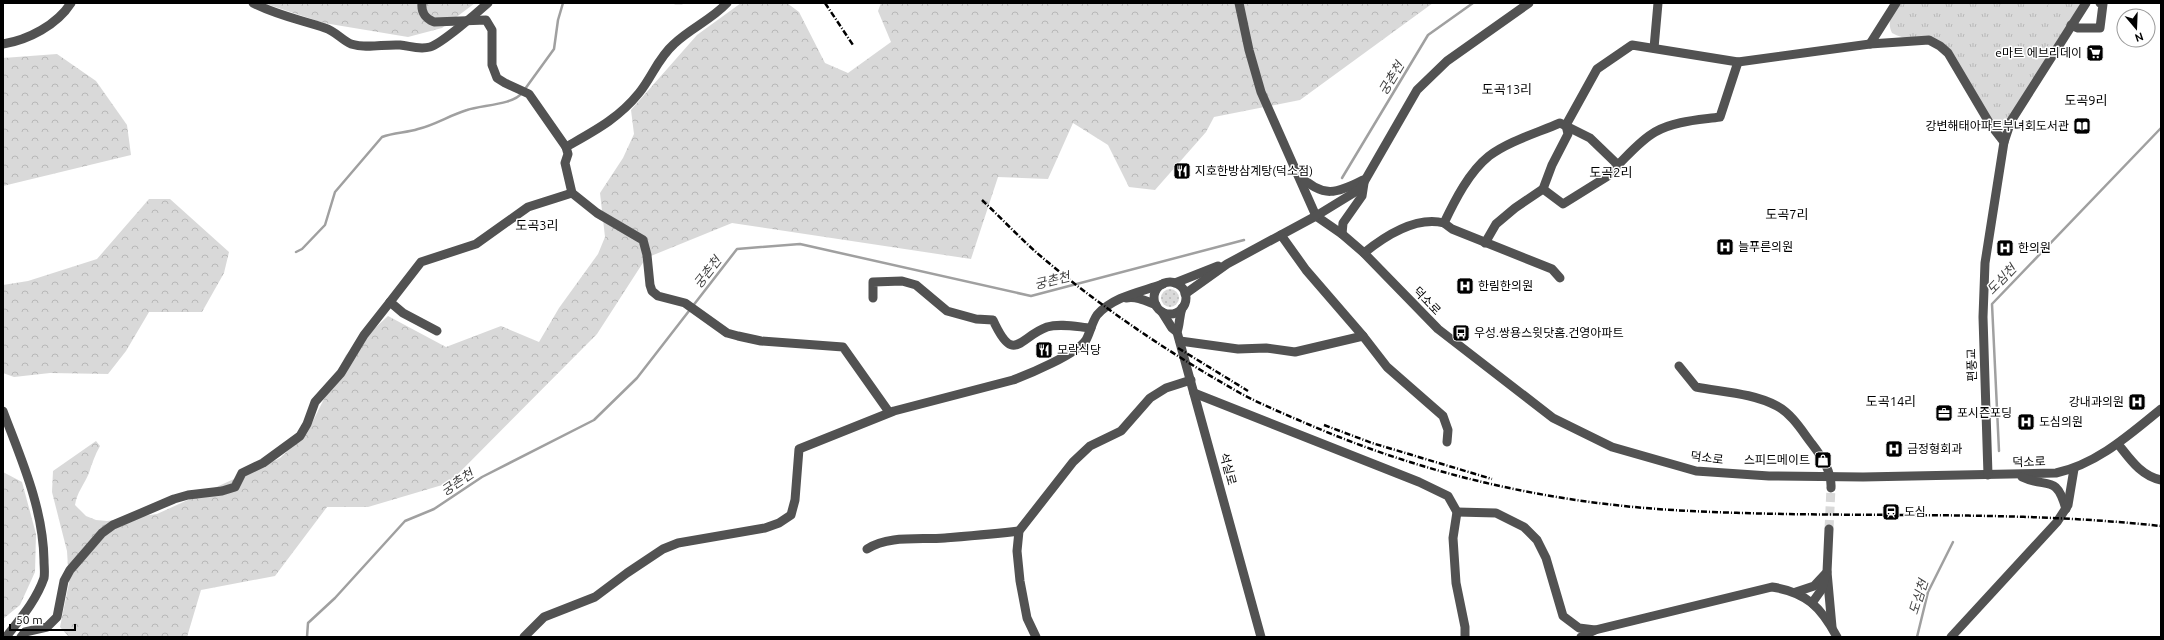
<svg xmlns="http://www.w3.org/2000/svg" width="2164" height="640" viewBox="0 0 2164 640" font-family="Ubuntu,'Noto Sans KR',sans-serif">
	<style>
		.grass { fill: url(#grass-dots) }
		.forest { fill: url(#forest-crowns) }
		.park { fill: url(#park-tufts) }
		.pitch { fill: #d9d9d9 }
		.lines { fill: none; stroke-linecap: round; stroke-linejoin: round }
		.stream { stroke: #a0a0a0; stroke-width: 2.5 }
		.minor-tunnel { stroke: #d9d9d9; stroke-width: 9; stroke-dasharray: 9 4.5; stroke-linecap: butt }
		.minor { stroke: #525252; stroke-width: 9 }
		.rail { stroke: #000; stroke-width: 2.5; stroke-dasharray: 6 2 1 2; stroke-linecap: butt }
		.labels { text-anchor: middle; stroke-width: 3; stroke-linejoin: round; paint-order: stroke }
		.poi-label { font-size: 12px; fill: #000; stroke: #fff; text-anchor: start }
		.street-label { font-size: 12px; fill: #000; stroke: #fff }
		.water-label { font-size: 13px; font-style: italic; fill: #414141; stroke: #fff }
		.neighbourhood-label { font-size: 13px; fill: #000; stroke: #fff }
	</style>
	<defs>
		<pattern id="grass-dots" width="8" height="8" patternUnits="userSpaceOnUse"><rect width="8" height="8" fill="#d9d9d9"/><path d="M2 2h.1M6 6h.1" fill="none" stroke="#b8b8b8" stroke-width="1.8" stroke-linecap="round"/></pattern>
		<pattern id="forest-crowns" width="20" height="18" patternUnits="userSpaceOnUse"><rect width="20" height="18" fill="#d9d9d9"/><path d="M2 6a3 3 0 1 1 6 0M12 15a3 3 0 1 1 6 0" fill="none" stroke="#b8b8b8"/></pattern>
		<pattern id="park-tufts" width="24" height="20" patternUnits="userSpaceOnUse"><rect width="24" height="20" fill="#d9d9d9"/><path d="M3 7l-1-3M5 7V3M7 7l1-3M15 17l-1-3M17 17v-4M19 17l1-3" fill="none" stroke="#b8b8b8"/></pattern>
	</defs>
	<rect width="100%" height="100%" fill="#fff"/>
	<circle class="grass" cx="1170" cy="298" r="9"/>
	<g class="forest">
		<path d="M263,3H475L442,28L408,37L324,23Z"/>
		<path d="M741,3H787L799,12L825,63L848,73L891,42L878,11L881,3H1433L1300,100L1214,117L1206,132L1155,190L1129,187L1108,145L1073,123L1048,179L998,177L971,259L732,223L646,258L597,334L449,483L368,507H327L275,576L201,590L187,637H69L60,627L69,583L67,551L52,492L53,471L96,441L100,446C95,455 92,463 89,473C84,485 77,492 75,505L86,516L96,520L107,521L157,514L280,458L307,433L346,355L388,316L446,347L501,326L539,342L559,308L598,254L605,237L600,193L623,158L634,134L631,110L697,35Z"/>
		<path d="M57,54L96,81L127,125L131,155L3,186V58Z"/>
		<path d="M149,199H170L229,252L224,273L202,312H149L126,351L108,374L50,373L14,377L3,373V285L28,281L97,259Z"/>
		<path d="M3,472L22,482L36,534L35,572L20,605L3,619Z"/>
	</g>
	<path class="park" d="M1899,3H2082L2003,127L1989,118L1950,50C1927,26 1915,46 1892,33C1886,21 1893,13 1899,3Z"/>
	<path class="pitch" d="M2022,3H2049L2041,15Z"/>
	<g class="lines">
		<g class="stream">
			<path d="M675,3H682"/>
			<path d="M525,89L554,49L558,20L563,3"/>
			<path d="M1342,178L1428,35L1473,3"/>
			<path d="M296,252L302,249L325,225L335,192L382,137C394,132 406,133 418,129C435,125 450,115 467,110C481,105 513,105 522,93"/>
			<path d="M1999,451L1992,304L2161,128"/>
			<path d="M307,637L308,623L335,598L405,521L434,509L482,477L594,420L637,378L737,249L800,244L1031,296L1244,240"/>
			<path d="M1917,637L1928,592L1953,542"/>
		</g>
		<path class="minor-tunnel" d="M1829,529L1831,488"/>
		<g class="minor">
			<path d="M253,3C276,15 301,20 325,28C335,31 342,40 351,44C367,49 383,44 400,45C410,46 419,50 430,47C441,44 478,12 488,3"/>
			<path d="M422,3C421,13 425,18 434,22L486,20L492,30V65L497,78L505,83L529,94L566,147"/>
			<path d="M727,3C711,20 691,28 674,44C658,58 652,77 639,93C618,119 594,131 566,147L568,154L565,163L572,193L597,213L643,240L647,255L650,285L652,291L658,296L685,303L727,333L738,336L761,341L843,347L889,412"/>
			<path d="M1239,3L1249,50L1261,92L1316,216"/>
			<path d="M2071,25L2078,28H2100L2103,4L2100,3"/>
			<path d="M3,44C28,40 57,25 71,3"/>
			<path d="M1870,44L1896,3"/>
			<path d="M1654,48L1658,3"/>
			<path d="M2004,142L2011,121L2086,3"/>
			<path d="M1618,165C1630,153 1641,140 1655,132C1674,121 1699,120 1720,117L1738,62"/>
			<path d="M1300,175C1322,199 1338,193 1363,180"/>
			<path d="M1316,216L1342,234L1364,253L1438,329L1553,418L1612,447L1696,471L1769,476L1863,477L2056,473C2097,464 2129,435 2161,409"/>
			<path d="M1444,223L1452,229L1552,269L1560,278"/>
			<path d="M1342,234L1343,223L1362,196L1364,183"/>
			<path d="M1281,235L1306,270L1363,336"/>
			<path d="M1485,243L1496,224L1515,208L1543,189L1552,165L1568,134L1566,125L1597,69L1632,45L1738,62L1870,44L1929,40L1940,46L1948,53L1990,124L2004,142L1985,263L1983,317L1988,475"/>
			<path d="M1364,253C1385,236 1416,216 1444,223C1455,200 1469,172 1489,156C1509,141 1537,133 1560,123L1590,138L1618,165L1608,176L1563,204L1543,189"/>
			<circle cx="1170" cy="298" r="16"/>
			<path d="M1175,283L1218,266"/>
			<path d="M1185,294L1227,264L1316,216L1360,189L1417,90L1447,61L1529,3"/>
			<path d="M873,298V282L902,281L916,285L947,311L976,319L993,320C1014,366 1019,337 1047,327C1060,323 1078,327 1091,328"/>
			<path d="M1126,298C1137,296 1146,301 1156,305"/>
			<path d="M1182,308C1179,317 1180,324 1177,332L1261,637"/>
			<path d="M1162,312L1172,328L1177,332"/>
			<path d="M437,331L403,313L390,302L421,262L476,244L528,207L572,193"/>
			<path d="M1180,341L1238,349L1266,348L1295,352L1363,336L1387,367L1443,416L1448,430L1447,442"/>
			<path d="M1679,366L1696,387C1722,392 1753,393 1777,406C1792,414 1802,431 1812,444C1822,457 1832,472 1831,488"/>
			<path d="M1194,393L1419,482L1448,496L1457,512L1453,538L1456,583L1465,627V637"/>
			<path d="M3,411C21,459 43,507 44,560C44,566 45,573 44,578C36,601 20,619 6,637"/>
			<path d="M2118,444C2130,459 2141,476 2161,480"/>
			<path d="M2022,477C2047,489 2056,473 2066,509"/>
			<path d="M1457,512L1496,513L1524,527L1537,540L1546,558L1563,616L1579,628L1595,630L1772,587C1806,592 1821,607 1837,637"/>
			<path d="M867,549C889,535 919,540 945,538C969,536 994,534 1019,531"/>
			<path d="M1827,572L1832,627"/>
			<path d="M1796,592L1814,586L1827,572L1829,529"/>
			<path d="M1812,603L1822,589L1825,577"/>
			<path d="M21,637L25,632L47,627L57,617L64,581L70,570L102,533L113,525L174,499L188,495L222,491L235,487L242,473L263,463L300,436L307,424L315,402L341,373L364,335L390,302"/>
			<path d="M524,637L544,617L595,597L627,573L663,549L678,543L765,528L779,523L791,515L795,500L799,449L894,411L1013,380C1029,374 1077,354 1086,340C1090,333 1092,322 1097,315C1114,296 1141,292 1163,284"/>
			<path d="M1036,637L1027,618L1020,581L1017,551L1019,531L1073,462L1090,446L1121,431L1150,398L1166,388L1191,380"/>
			<path d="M1581,637L1595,630"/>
			<path d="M1951,637L2057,522L2068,505L2074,469"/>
		</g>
		<g class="rail">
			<path d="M825,3L853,45"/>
			<path d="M982,200C1000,217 1018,236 1037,253C1099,306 1169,353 1240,393C1262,405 1287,415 1310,425C1431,477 1559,505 1691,511C1848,519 2005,509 2161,526"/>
			<path d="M1178,348L1248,391"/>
			<path d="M1324,425L1372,443L1492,479"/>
		</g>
	</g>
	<defs>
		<g id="supermarket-square" transform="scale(0.9)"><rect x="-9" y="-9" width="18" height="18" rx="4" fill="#000" stroke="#fff"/><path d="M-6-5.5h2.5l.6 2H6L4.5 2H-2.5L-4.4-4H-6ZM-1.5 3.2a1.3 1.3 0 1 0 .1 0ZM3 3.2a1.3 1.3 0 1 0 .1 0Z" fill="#fff"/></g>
		<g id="library-square" transform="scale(0.9)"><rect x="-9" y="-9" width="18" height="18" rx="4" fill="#000" stroke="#fff"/><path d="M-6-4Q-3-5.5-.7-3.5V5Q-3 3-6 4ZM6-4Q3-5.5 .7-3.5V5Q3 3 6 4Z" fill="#fff"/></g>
		<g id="restaurant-square" transform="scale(0.9)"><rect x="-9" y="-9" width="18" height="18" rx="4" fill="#000" stroke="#fff"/><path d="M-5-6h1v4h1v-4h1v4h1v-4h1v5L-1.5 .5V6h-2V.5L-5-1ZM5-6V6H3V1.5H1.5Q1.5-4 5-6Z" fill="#fff"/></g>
		<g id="hospital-square" transform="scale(0.9)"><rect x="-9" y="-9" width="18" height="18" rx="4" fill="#000" stroke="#fff"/><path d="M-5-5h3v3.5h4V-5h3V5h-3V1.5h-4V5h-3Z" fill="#fff"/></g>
		<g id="bus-square" transform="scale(0.9)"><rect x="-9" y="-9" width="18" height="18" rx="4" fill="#000" stroke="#fff"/><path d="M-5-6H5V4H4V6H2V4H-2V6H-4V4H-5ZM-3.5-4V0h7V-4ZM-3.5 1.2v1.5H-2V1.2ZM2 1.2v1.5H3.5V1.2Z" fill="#fff"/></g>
		<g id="office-square" transform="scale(0.9)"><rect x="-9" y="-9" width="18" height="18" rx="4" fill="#000" stroke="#fff"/><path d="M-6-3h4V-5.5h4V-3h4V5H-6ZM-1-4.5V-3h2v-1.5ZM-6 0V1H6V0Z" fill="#fff"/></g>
		<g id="shop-square" transform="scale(0.9)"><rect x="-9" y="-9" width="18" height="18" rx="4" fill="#000" stroke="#fff"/><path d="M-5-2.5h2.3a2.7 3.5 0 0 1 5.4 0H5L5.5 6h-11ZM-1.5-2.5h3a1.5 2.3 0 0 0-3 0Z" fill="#fff"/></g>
		<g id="station-square" transform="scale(0.9)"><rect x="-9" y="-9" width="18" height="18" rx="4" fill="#000" stroke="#fff"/><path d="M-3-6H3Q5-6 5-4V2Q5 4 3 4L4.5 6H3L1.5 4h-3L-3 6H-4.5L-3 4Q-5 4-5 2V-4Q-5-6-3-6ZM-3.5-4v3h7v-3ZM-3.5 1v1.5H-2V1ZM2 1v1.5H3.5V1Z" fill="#fff"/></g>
	</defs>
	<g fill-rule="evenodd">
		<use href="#supermarket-square" x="2095" y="53"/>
		<use href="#library-square" x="2082" y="126"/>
		<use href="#restaurant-square" x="1182" y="171"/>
		<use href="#hospital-square" x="1725" y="247"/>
		<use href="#hospital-square" x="2005" y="248"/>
		<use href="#hospital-square" x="1465" y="286"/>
		<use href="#bus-square" x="1461" y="333"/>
		<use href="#restaurant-square" x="1044" y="350"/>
		<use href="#hospital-square" x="2137" y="402"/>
		<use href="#office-square" x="1944" y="413"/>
		<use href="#hospital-square" x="2026" y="422"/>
		<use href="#hospital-square" x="1894" y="449"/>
		<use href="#shop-square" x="1823" y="460"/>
		<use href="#station-square" x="1891" y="512"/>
	</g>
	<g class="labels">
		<g class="poi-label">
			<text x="2082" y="57" text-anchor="end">e마트 에브리데이</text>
			<text x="2069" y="130" text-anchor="end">강변해태아파트부녀회도서관</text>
			<text x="1195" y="175">지호한방삼계탕(덕소점)</text>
			<text x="1738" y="251">늘푸른의원</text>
			<text x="2018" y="252">한의원</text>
			<text x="1478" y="290">한림한의원</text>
			<text x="1474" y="337">우성.쌍용스윗닷홈.건영아파트</text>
			<text x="1057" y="354">모락식당</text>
			<text x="2124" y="406" text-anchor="end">강내과의원</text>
			<text x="1957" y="417">포시즌포딩</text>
			<text x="2039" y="426">도심의원</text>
			<text x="1907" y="453">금정형회과</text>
			<text x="1810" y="464" text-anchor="end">스피드메이트</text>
			<text x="1904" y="516">도심</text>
		</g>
		<g class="street-label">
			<text transform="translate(1427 301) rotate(46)" y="4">덕소로</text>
			<text transform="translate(1972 365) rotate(-92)" y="4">편풍교</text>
			<text transform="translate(1707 458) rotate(7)" y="4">덕소로</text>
			<text transform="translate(2029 462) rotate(-2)" y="4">덕소로</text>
			<text transform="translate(1228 469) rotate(75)" y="4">석실로</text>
		</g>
		<g class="water-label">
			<text transform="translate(1391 78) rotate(-59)" y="5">궁촌천</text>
			<text transform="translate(707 272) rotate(-52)" y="5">궁촌천</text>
			<text transform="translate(2001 279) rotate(-46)" y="5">도심천</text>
			<text transform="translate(1052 280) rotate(-14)" y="5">궁촌천</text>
			<text transform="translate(457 482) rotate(-34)" y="5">궁촌천</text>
			<text transform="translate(1918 597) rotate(-72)" y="5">도심천</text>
		</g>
		<g class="neighbourhood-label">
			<text x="1507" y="94">도곡13리</text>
			<text x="2086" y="105">도곡9리</text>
			<text x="1611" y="177">도곡2리</text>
			<text x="1787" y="219">도곡7리</text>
			<text x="537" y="230">도곡3리</text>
			<text x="1891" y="406">도곡14리</text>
		</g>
	</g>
	<rect width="2164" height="640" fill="none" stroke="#000000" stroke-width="8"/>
	<g transform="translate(2136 28) rotate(161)"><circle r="19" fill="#ffffff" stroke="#999999"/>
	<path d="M0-3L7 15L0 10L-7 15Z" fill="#000000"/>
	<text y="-6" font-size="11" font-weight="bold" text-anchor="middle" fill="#000000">N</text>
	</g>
	<path d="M10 624v6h65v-6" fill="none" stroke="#000000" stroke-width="2"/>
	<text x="16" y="624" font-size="12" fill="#000000" stroke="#ffffff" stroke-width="3" paint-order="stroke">50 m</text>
</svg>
